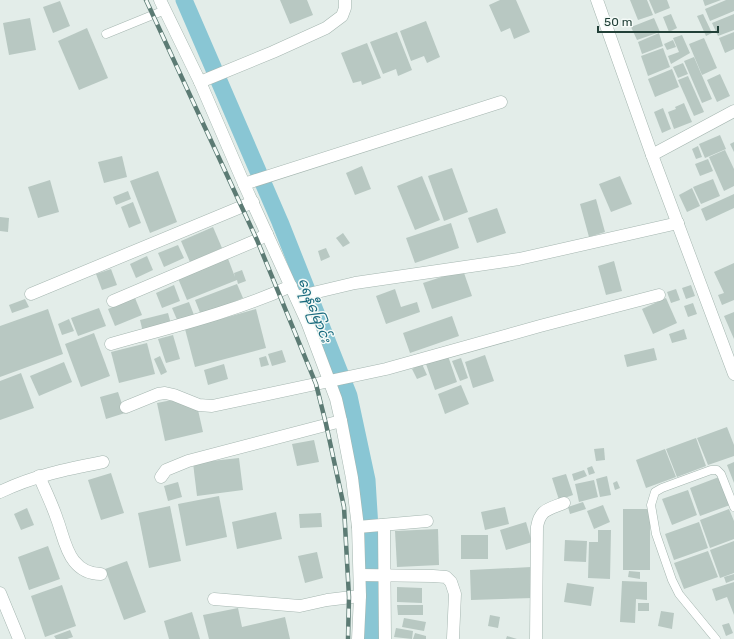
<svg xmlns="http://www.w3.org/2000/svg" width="734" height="639" viewBox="0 0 734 639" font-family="Rubik,'Noto Sans Myanmar',sans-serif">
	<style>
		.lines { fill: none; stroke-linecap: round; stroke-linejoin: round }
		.canal { stroke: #89c6d4; stroke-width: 17 }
		.building { fill: #b8c8c2 }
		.lane-casing { stroke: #a5b6b0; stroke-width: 9 }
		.street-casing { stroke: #a5b6b0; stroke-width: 13 }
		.lane { stroke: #fff; stroke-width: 8 }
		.street { stroke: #fff; stroke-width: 12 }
		.rail-casing { stroke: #5c7b74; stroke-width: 4.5 }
		.rail { stroke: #f4faf7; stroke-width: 3; stroke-dasharray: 9; stroke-linecap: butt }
		.labels { text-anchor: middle; stroke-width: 3; stroke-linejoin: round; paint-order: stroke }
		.water-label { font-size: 14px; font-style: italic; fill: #196a7e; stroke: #f4faf7 }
	</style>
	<rect width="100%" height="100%" fill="#e3ede9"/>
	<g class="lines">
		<path class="canal" d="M184,0L280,222L349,396L367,480L372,561L371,639"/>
	</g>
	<g class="building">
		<path d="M280,0H307L313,15L290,24Z"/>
		<path d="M500,0H516L530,32L514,39L510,28L501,32L489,5Z"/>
		<path d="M630,0H647L653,15L638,20Z"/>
		<path d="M649,0H667L670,8L655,14Z"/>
		<path d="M703,0H721L705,6Z"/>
		<path d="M726,0H734V11L710,21L705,9Z"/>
		<path d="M60,1L70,26L53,33L43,7Z"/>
		<path d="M671,14L677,28L669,32L663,17Z"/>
		<path d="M703,14L712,33L706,36L697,16Z"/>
		<path d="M734,14V30L718,36L712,23Z"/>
		<path d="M30,18L36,50L9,55L3,23Z"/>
		<path d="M654,18L660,32L637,40L631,27Z"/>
		<path d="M426,21L440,57L427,63L424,56L411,61L400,31Z"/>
		<path d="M87,28L108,78L79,90L58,41Z"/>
		<path d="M397,32L412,70L398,76L396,69L383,74L370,42Z"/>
		<path d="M734,32V49L725,53L719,38Z"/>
		<path d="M659,33L663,46L642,54L638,42Z"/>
		<path d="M682,35L690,53L671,64L668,56L679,52L673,38Z"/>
		<path d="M704,38L717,68L702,75L689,44Z"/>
		<path d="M673,40L676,47L667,50L664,44Z"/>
		<path d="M367,43L381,78L362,85L361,81L353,83L341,53Z"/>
		<path d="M663,48L670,67L648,76L641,56Z"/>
		<path d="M694,57L712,99L702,103L684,61Z"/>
		<path d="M683,63L688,74L678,78L673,67Z"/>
		<path d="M672,69L679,87L655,97L648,79Z"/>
		<path d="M720,74L730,96L717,102L707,80Z"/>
		<path d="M688,76L704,112L694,116L678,80Z"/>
		<path d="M684,103L692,122L674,129L668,112L676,109L675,107Z"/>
		<path d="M663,108L671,129L662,133L654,112Z"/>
		<path d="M720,135L726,149L705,158L699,144Z"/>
		<path d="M734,142V152L730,144Z"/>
		<path d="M698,146L702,157L696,159L692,149Z"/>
		<path d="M725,150L734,169V186L724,191L709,157Z"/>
		<path d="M122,156L127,177L104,183L98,162Z"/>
		<path d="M708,159L713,171L700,176L695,164Z"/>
		<path d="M362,166L371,189L355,195L346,173Z"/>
		<path d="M452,168L468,212L444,221L428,176Z"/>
		<path d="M158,171L177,222L150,233L130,181Z"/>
		<path d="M422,176L440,220L415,230L397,186Z"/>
		<path d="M620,176L632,204L611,212L599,184Z"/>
		<path d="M713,179L720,196L701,204L693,187Z"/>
		<path d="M50,180L59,212L38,218L28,187Z"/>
		<path d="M692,188L700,206L687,212L679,195Z"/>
		<path d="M128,191L131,199L116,205L113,197Z"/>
		<path d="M734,194V208L706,221L701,209Z"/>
		<path d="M596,199L605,232L589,237L580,204Z"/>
		<path d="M133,202L141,223L129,228L121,207Z"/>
		<path d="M497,208L506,233L477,243L468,218Z"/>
		<path d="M0,217L9,218L8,232L0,231Z"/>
		<path d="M451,223L459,248L415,263L406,238Z"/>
		<path d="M213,227L222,248L190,262L181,241Z"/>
		<path d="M343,233L350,243L343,247L336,238Z"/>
		<path d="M178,245L184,258L164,267L158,253Z"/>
		<path d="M326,248L330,257L321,261L318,251Z"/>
		<path d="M147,256L153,270L136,278L130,264Z"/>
		<path d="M227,256L235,277L234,273L242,270L246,281L238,284L237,280L187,300L177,276Z"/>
		<path d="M614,261L622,291L606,295L598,266Z"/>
		<path d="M734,263V300L722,305L718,295L724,293L714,272Z"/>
		<path d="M111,269L117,285L102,290L96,274Z"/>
		<path d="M463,270L472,296L432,309L423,283Z"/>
		<path d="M237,284L243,298L201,315L195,300Z"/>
		<path d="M174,285L180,301L162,308L156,293Z"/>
		<path d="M691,285L695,296L686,299L682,288Z"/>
		<path d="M395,289L401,307L417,302L420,312L386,324L376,296Z"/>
		<path d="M676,289L680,300L671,303L667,292Z"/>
		<path d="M135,298L142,315L115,326L108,309Z"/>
		<path d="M666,298L677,323L653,334L642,309Z"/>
		<path d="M25,299L29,307L12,313L9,305Z"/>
		<path d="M189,302L194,315L178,322L172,308Z"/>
		<path d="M693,303L697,314L688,317L684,306Z"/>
		<path d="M99,308L106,326L78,336L71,318Z"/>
		<path d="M48,309L63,354L0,377V326Z"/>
		<path d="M256,309L266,348L195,367L185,329Z"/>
		<path d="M734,312V339L724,316Z"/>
		<path d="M168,313L171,324L143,332L140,320Z"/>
		<path d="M452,316L459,336L410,353L403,333Z"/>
		<path d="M69,319L74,331L62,335L58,324Z"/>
		<path d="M684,329L687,339L672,343L669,334Z"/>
		<path d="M94,333L110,376L81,387L65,344Z"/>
		<path d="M173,335L180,359L166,363L158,339Z"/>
		<path d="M147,343L155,374L119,383L111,352Z"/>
		<path d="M654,348L657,360L627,367L624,355Z"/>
		<path d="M282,350L286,362L272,366L268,354Z"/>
		<path d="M485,355L494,381L473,388L465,362Z"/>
		<path d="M160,356L167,372L161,375L154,359Z"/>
		<path d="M266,356L269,365L261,367L259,358Z"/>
		<path d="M448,356L457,382L435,390L426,364Z"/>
		<path d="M461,358L468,378L460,381L452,361Z"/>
		<path d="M64,362L72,382L39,396L30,376Z"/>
		<path d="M224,364L228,379L208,385L204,370Z"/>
		<path d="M422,364L427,375L417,379L412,369Z"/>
		<path d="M21,373L34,408L0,420V381Z"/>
		<path d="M461,385L469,404L445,414L438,394Z"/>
		<path d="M118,392L125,413L106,419L100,397Z"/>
		<path d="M177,399L198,410L203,432L165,441L157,403Z"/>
		<path d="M727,427L734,445V456L708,465L697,438Z"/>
		<path d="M696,438L706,466L677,477L666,449Z"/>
		<path d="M314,440L319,462L297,466L292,444Z"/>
		<path d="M604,448L605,460L596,461L594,449Z"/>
		<path d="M665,449L676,477L646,488L636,460Z"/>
		<path d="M239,458L243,490L197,496L193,463Z"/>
		<path d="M734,462V483L727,465Z"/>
		<path d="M592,466L595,473L589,475L587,468Z"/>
		<path d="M584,470L587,476L574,481L572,474Z"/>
		<path d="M111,473L124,513L101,520L88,480Z"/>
		<path d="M566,474L573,495L559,500L552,478Z"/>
		<path d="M607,476L611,495L600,497L596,479Z"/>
		<path d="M719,477L730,505L700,516L690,488Z"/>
		<path d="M594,480L598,497L579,502L575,484Z"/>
		<path d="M617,481L620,488L615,490L613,483Z"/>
		<path d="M178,482L182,497L168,501L164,486Z"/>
		<path d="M688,490L697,515L672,525L662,499Z"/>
		<path d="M219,496L227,537L186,546L178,504Z"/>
		<path d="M583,502L586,509L570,514L568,507Z"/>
		<path d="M603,505L610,522L594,529L587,511Z"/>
		<path d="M170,506L181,561L149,568L138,513Z"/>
		<path d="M505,507L509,524L485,530L481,512Z"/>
		<path d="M27,508L34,525L21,530L14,514Z"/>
		<rect x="623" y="509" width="27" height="61"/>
		<path d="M729,509L734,521V539L710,548L700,520Z"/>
		<path d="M276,512L282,539L237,549L232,522Z"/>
		<path d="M321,513L322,527L300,528L299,514Z"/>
		<path d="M526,522L532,542L506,550L500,530Z"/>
		<path d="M699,522L708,548L674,560L665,534Z"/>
		<path d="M438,529L439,565L397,567L395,531Z"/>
		<path d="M598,530H611L610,579L588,578L589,542H598Z"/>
		<rect x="461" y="535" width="27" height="24"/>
		<path d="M565,540L587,541L586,562L564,561Z"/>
		<path d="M734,541V573L720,578L710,550Z"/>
		<path d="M48,546L60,579L29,590L18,557Z"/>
		<path d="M708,551L718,577L684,589L674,563Z"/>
		<path d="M317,552L323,578L305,583L298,556Z"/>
		<path d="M127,561L146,612L124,620L105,569Z"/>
		<path d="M531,567L533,598L471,600L470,570Z"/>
		<path d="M629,571L640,572V579L628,577Z"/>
		<path d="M734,574V580L726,583L724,577Z"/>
		<path d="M622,581L647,582V600L636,599L635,623L620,622Z"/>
		<path d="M734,582V615L727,597L716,601L712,589Z"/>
		<path d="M567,583L594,587L591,606L564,602Z"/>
		<path d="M62,585L76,626L45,637L31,596Z"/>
		<path d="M397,587L422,588V603L397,602Z"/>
		<rect x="638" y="603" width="11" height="8"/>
		<path d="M397,605H423V615H398Z"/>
		<path d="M238,608L242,627L285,617L290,639H209L203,615Z"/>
		<path d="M661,611L674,613L672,629L658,626Z"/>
		<path d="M192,612L200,639H169L164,621Z"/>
		<path d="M490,615L500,617L498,628L488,626Z"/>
		<path d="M404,618L426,622L424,631L402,627Z"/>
		<path d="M729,623L733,633L726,636L722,625Z"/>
		<path d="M396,628L413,631L412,639L394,637Z"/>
		<path d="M70,630L73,637L67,639H56L54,636Z"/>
		<path d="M415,633L426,636V639H413Z"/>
		<path d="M507,636L517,639H506Z"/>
	</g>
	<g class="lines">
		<g class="lane-casing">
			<g id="lane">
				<path d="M106,34L165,10"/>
				<path d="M716,639L679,594L672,580L656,534L651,505L655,492L662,488L711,470H717L721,474L734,507"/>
			</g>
		</g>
		<g class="street-casing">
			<g id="street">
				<path d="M160,0L200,82L244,184L307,322L336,399L341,421L352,478L358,527L360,596L358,639"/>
				<path d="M597,0L652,155L734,374"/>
				<path d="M200,82L273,52L326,28L342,16L345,8V0"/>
				<path d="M652,155L734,111"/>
				<path d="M244,184L501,102"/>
				<path d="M31,294L253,202"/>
				<path d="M296,297L355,283L519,259L678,223"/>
				<path d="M113,301L257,240L267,234"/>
				<path d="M111,344C171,327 234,312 291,286"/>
				<path d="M126,407L158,394L165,393L174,395L199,405L212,406L386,369L540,326L659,295"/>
				<path d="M39,476C45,490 52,504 57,519C62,532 65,550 74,561C81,570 90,574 101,574"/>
				<path d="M161,477L166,470L188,461L341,421"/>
				<path d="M0,492C33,476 67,469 103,462"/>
				<path d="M384,525L385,639"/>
				<path d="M358,527L427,521"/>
				<path d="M360,575L433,576L446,577L451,582L455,594L453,638"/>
				<path d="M0,593L19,639"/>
				<path d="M214,599L300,606L327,600L360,596"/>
				<path d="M536,639L537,527C540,509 549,509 564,503"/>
			</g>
		</g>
		<use href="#lane" class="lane"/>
		<use href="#street" class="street"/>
		<g class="rail-casing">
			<path id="rail" d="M146,0L257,240L316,384L326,424L344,507L349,597L348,639"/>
		</g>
		<use href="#rail" class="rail"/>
	</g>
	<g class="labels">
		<g class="water-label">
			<text transform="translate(315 310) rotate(69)" y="5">ရေနီမြောင်း</text>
		</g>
	</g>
	<path d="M598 26v6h120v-6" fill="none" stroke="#224038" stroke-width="2"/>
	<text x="604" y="26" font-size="12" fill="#224038" stroke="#f4faf7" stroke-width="3" paint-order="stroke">50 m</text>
</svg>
